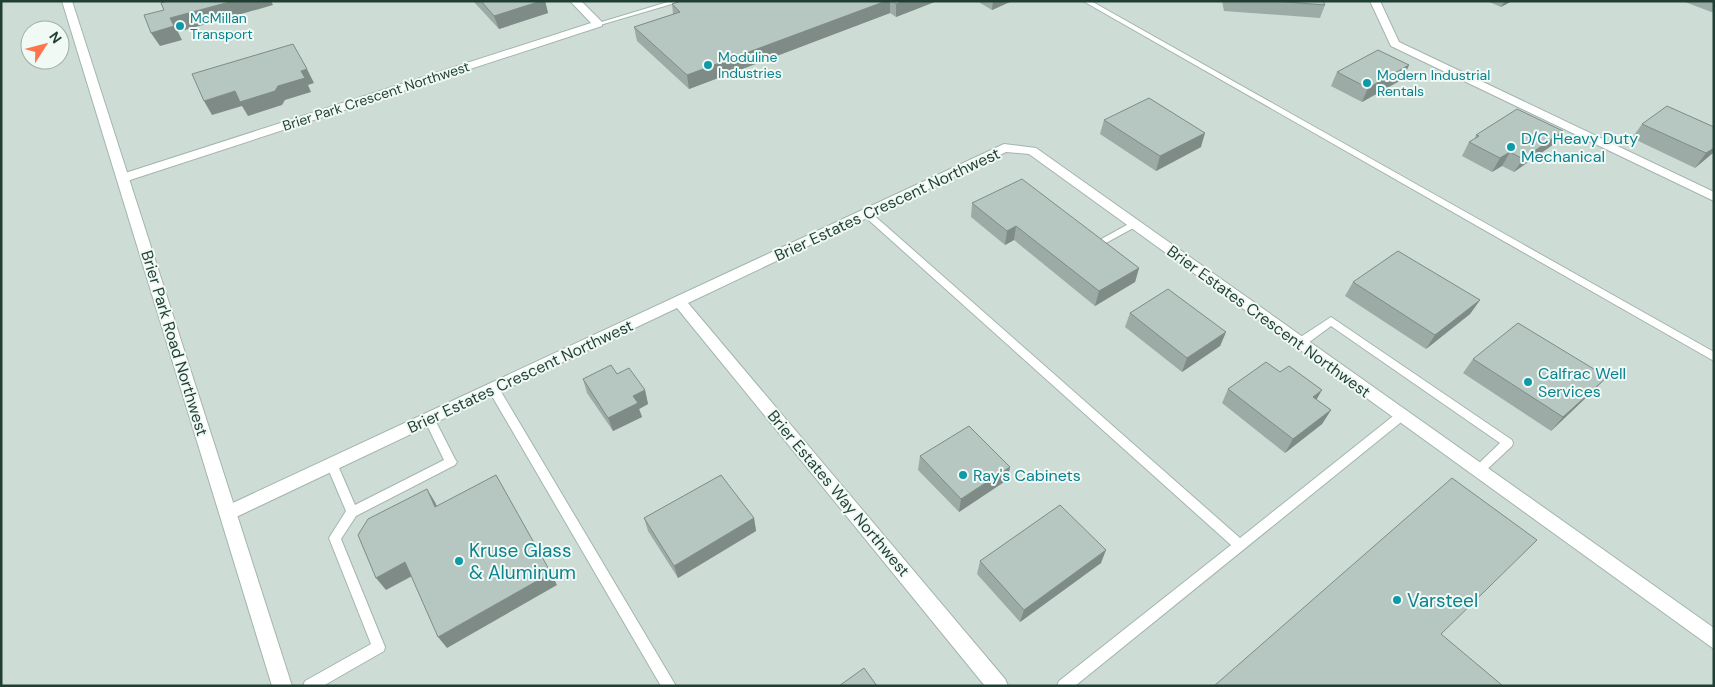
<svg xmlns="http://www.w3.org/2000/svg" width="1715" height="687" viewBox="0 0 1715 687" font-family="'DM Sans',sans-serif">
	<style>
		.built { fill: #cedcd6; fill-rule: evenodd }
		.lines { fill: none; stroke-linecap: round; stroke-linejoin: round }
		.service-casing { stroke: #a2b5ae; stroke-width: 2 }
		.minor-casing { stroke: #a2b5ae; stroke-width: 2 }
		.tertiary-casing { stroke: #a2b5ae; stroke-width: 2 }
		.service { fill: #fff; fill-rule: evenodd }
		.minor { fill: #fff; fill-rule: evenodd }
		.tertiary { fill: #fff; fill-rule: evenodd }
		.wall { fill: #9caba5 }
		.shaded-wall { fill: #7f8b86 }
		.building { fill: #b5c7c0; stroke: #7f8b86 }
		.culture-dot { fill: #0f9aa8; stroke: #f1f9f5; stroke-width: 2 }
		.labels { text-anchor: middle; stroke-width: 4; stroke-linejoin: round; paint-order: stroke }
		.far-culture-label { font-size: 14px; fill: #0d838f; stroke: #f1f9f5; text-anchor: start }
		.far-street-label { font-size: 14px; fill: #1f3f35; stroke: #f1f9f5 }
		.culture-label { font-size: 16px; fill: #0d838f; stroke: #f1f9f5; text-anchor: start }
		.street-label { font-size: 16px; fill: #1f3f35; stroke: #f1f9f5 }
		.near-culture-label { font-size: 19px; fill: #0d838f; stroke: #f1f9f5; text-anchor: start }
	</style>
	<rect width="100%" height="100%" fill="#e0ede7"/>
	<path class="built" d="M1,1H1714V686H1ZM30,30H60V60H30Z"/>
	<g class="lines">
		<g class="service-casing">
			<g id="service">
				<path d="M671,1H682L600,25L595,24Z"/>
				<path d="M1083,1H1091L1714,352V361Z"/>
				<path d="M866,210L869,211L1240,538L1397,413H1405L1406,416L1405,419L1075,686H1057L1059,681L1231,545L863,215L862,213L863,211Z"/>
				<path d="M1134,221L1138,224L1137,226L1104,244H1098L1096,242Z"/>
				<path d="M1331,317L1512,440L1513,443L1512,446L1482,474L1478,476L1474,474L1472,471L1474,468L1500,443L1331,326L1304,346H1296L1295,343L1296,340Z"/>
				<path d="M493,384L497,385L676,686H661L489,391L488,388L489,385Z"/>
				<path d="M429,415L433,416L455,459L457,462L455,465L356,516L341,539L385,647L384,651L323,686H303L305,681L371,644L329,538L346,511L326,464L328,461L332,459L336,461L355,505L444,460L424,419L425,416Z"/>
			</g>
		</g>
		<g class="minor-casing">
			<g id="minor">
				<path d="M570,1H581L602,22V26L127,181L123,182L117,178L119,175L591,23Z"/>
				<path d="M1370,1H1380L1399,42L1714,192V201L1391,46Z"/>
				<path d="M1004,144L1036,148L1714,628V649L1029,154L1006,152L688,303L1005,679L1008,686H985L677,308L234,518L228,521L222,518L219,513L222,508Z"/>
			</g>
		</g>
		<g class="tertiary-casing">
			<path id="tertiary" d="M62,1H72L292,686H272Z"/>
		</g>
		<use href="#service" class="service"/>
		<use href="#minor" class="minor"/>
		<use href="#tertiary" class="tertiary"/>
	</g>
	<g class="wall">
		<path d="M473,1H545L548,13L499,29Z"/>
		<path d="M681,1H937L896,17L890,13L689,89L637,41L634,27L673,14L672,4Z"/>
		<path d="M977,1H1012L992,10Z"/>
		<path d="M1222,1H1323L1325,5L1320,18L1224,11Z"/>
		<path d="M1487,1H1512L1501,7Z"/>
		<path d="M1685,1H1714V13L1685,2Z"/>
		<path d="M1409,65L1403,79L1362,102L1331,86L1337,72Z"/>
		<path d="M1104,120L1201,147L1156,171L1100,134Z"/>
		<path d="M1642,124L1714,152L1695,168L1632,138Z"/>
		<path d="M1476,135L1554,144L1514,172L1502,166L1492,172L1462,156L1469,142L1474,140Z"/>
		<path d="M972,203L1139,268L1135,282L1095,306L1014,240L1005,245L971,217Z"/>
		<path d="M1353,282L1480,300L1470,314L1426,349L1345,296Z"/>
		<path d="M1130,313L1226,332L1220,346L1182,372L1125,327Z"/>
		<path d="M1473,359L1594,390L1551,431L1463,373Z"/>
		<path d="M617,374L645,390L648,404L639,409L642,417L613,431L587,393L583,379Z"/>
		<path d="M1228,389L1317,400L1331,410L1322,424L1285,453L1222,403Z"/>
		<path d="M920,456L1010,467L1007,480L959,512L918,470Z"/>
		<path d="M644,518H754L756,531L678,578L648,531Z"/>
		<path d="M980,561L1101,563L1020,622L977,574Z"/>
	</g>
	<g class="shaded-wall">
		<path d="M233,1H271L273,5L178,32L182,40L160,46L151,33L170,18Z"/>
		<path d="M541,1H545L548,13L499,29L494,16Z"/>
		<path d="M886,1H890V13L689,89L687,75Z"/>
		<path d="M903,1H937L896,17V4Z"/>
		<path d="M993,1H1012L992,10Z"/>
		<path d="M1505,1H1512L1501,7Z"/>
		<path d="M1409,65L1403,79L1362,102L1368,88Z"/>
		<path d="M307,69L314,83L308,85L311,92L285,100L282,105L248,116L242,106L212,115L204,101L235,91L278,86L301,71Z"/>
		<path d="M1563,131L1554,144L1514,172L1523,159Z"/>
		<path d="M1205,133L1201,147L1156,171L1160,156Z"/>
		<path d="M1714,148V152L1695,168L1706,153Z"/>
		<path d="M1510,152L1502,166L1492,172L1500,158Z"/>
		<path d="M1016,226L1014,240L1005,245L1007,231Z"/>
		<path d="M1139,268L1135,282L1095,306L1099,291Z"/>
		<path d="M1480,300L1470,314L1426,349L1435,335Z"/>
		<path d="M1226,332L1220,346L1182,372L1187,358Z"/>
		<path d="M1607,377L1594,390L1551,431L1563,417Z"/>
		<path d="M645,390L648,404L639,409L642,417L613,431L608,418L633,396Z"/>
		<path d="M1322,390L1314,404L1313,397Z"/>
		<path d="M1331,410L1322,424L1285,453L1293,439Z"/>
		<path d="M1010,467L1007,480L959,512L961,499Z"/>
		<path d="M427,489L435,502L443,520L435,507Z"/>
		<path d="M754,518L756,531L678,578L674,566Z"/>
		<path d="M1106,550L1101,563L1020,622L1024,610Z"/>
		<path d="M405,562L414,575L386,590L376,578Z"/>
		<path d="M551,573L557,585L447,648L438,637Z"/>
	</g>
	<g class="building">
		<path d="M167,1H233L170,18L174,26L151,33L144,15L164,10L161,3Z"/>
		<path d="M481,1H541L494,16Z"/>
		<path d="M681,1H886L687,75L634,27L680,12L672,4Z"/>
		<path d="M893,1H903L896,4Z"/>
		<path d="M1274,1H1323L1325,5Z"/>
		<path d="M293,44L307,69L301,71L305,78L278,86L275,91L240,102L235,91L204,101L192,74Z"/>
		<path d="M1378,50L1409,65L1368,88L1337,72Z"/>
		<path d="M1149,98L1205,133L1160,156L1104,120Z"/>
		<path d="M1667,106L1714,127V148L1706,153L1642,124Z"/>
		<path d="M1517,109L1563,131L1523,159L1510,152L1500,158L1469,142L1479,136L1476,135Z"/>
		<path d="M1022,179L1139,268L1099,291L1016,226L1007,231L972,203Z"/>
		<path d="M1398,251L1480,300L1435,335L1353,282Z"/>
		<path d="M1168,289L1226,332L1187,358L1130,313Z"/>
		<path d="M1518,323L1607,377L1563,417L1473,359Z"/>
		<path d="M1266,362L1280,372L1289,366L1322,390L1313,397L1331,410L1293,439L1228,389Z"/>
		<path d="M611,365L617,374L629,368L645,390L633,396L638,403L608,418L583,379Z"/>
		<path d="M969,426L1010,467L961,499L920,456Z"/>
		<path d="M496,475L551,573L438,637L405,562L376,578L358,535L368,519L427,489L435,507Z"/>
		<path d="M721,475L754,518L674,566L644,518Z"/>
		<path d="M1452,478L1537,540L1441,634L1503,686H1214Z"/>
		<path d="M1060,505L1106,550L1024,610L980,561Z"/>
		<path d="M864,668L877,686H839Z"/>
	</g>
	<g class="culture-dot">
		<circle cx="180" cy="26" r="5"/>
		<circle cx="708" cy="65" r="5"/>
		<circle cx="1367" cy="83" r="5"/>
		<circle cx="1511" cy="147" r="5"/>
		<circle cx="1528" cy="382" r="5"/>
		<circle cx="963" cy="475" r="5"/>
		<circle cx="459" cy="561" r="5"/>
		<circle cx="1397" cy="600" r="5"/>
	</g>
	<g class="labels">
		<g class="far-culture-label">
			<text x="190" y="23">McMillan<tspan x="190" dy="16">Transport</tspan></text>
			<text x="718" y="62">Moduline<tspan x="718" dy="16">Industries</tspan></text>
			<text x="1377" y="80">Modern Industrial<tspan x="1377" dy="16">Rentals</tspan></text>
		</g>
		<g class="far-street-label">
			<text transform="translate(376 96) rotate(-18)" y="5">Brier Park Crescent Northwest</text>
		</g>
		<g class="culture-label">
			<text x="1521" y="144">D/C Heavy Duty<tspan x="1521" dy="18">Mechanical</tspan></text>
			<text x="1538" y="379">Calfrac Well<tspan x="1538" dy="18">Services</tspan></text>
			<text x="973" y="481">Ray's Cabinets</text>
		</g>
		<g class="street-label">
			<text transform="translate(887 204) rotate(-25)" y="6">Brier Estates Crescent Northwest</text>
			<text transform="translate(1269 321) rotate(36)" y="6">Brier Estates Crescent Northwest</text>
			<text transform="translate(175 343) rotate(73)" y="6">Brier Park Road Northwest</text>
			<text transform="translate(520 376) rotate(-25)" y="6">Brier Estates Crescent Northwest</text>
			<text transform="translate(839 493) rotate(50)" y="6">Brier Estates Way Northwest</text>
		</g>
		<g class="near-culture-label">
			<text x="469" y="557">Kruse Glass<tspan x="469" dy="22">&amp; Aluminum</tspan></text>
			<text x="1407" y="607">Varsteel</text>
		</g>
	</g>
	<rect width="1715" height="687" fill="none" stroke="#1f3f35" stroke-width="5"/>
	<g transform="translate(45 45) rotate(54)"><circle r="24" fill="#f1f9f5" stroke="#9dafa8"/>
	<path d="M0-4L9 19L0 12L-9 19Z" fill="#fd744d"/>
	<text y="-8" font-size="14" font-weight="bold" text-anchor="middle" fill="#1f3f35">N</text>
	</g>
</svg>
